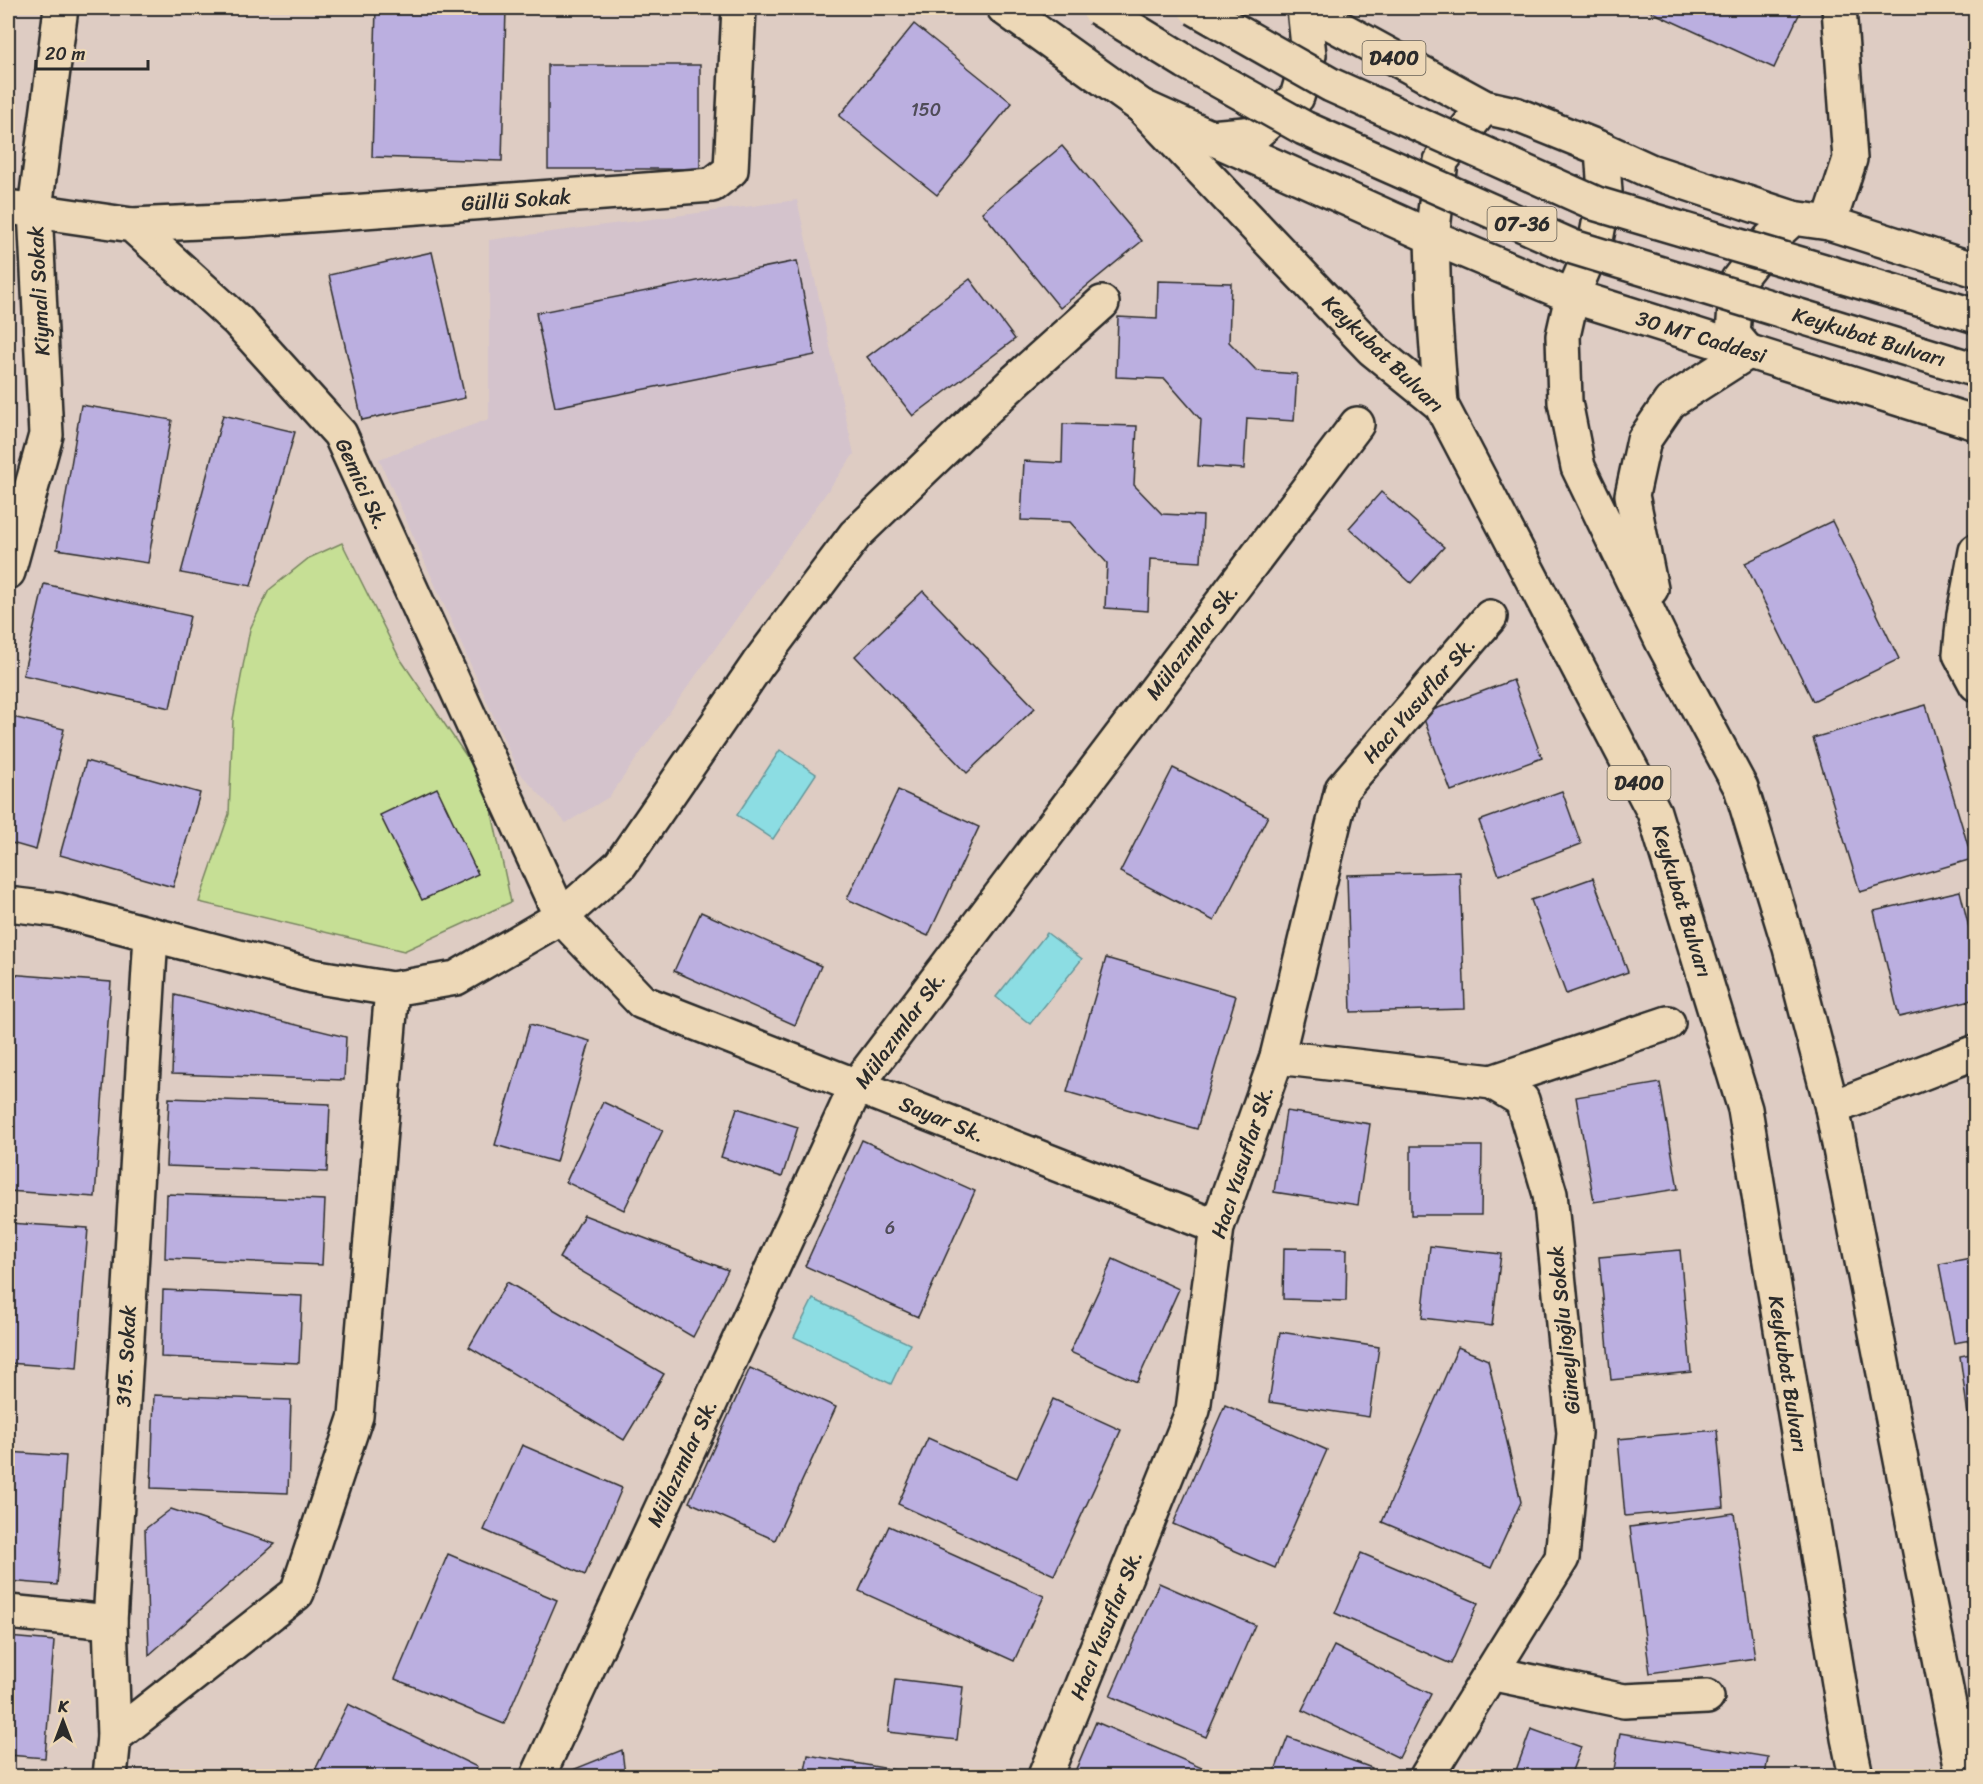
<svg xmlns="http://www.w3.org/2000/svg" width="1983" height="1784" viewBox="0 0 1983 1784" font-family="Sriracha,sans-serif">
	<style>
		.built { fill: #d4c3cc }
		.green { fill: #c6df95; stroke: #788560; stroke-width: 1.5 }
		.water { fill: #8cdde3; stroke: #659699; stroke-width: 1.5 }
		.building { fill: #bbafe0; stroke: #2b2b2b; stroke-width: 1.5 }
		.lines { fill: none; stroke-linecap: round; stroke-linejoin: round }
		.street-casing { stroke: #2b2b2b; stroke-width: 38 }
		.primary-casing { stroke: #2b2b2b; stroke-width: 38 }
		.highway-casing { stroke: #2b2b2b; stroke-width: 38 }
		.street { stroke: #edd8b7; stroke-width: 33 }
		.primary { stroke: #edd8b7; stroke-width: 33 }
		.highway { stroke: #edd8b7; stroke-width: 33 }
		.highway-bridge-casing { stroke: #2b2b2b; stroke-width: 38; stroke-linecap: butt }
		.highway-bridge { stroke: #edd8b7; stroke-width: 33 }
		.labels { text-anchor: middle; stroke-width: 4.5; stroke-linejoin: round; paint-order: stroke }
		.number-label { font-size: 18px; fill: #4f4c58 }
		.shield { fill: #edd8b7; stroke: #655f55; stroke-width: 1.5 }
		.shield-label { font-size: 20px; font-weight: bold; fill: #2b2b2b }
		.street-label { font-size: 21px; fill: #2b2b2b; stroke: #edd8b7 }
	</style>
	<rect width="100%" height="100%" fill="#deccc3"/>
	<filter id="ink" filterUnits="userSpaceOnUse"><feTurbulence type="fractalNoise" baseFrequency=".0167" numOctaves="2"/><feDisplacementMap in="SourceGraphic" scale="12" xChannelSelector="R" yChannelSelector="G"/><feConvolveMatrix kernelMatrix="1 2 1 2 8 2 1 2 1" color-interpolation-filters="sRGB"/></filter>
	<g filter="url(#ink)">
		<path class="built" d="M797,200L854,454L609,797L566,823L518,771L379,459L489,419V240Z"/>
		<path class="green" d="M342,543L399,657L486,785L511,902L404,951L199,902L229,814L233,719L250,629L269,590L309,558Z"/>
		<g class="water">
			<path d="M780,750L816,774L773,839L737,815Z"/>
			<path d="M1047,933L1082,959L1030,1024L996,997Z"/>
			<path d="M813,1299L910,1344L891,1384L794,1337Z"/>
		</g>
		<g class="building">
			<path d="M8,8H12L8,59Z"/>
			<path d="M376,8H506L502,161L372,157Z"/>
			<path d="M1643,8H1802L1774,68Z"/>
			<path d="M914,24L1012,103L937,195L839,116Z"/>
			<rect x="548" y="65" width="152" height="104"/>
			<path d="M8,95L13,96L8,164Z"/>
			<path d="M1062,146L1142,241L1060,308L982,212Z"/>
			<path d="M432,252L465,398L362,420L329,275Z"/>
			<path d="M797,261L815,355L555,407L536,313Z"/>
			<path d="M970,279L1015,339L913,416L867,357Z"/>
			<path d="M1158,281L1231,283L1229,342L1257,371L1297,374L1294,421L1247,418L1244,469L1198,466L1201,420L1165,379L1116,377L1118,317L1157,319Z"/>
			<path d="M81,405L172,420L148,563L57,549Z"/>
			<path d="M223,415L295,432L251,586L181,573Z"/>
			<path d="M1063,424L1137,426L1134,485L1162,514L1203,516L1201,562L1150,559L1148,611L1105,608L1107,563L1070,522L1021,520L1024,461L1062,463Z"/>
			<path d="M1381,492L1444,547L1411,583L1349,528Z"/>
			<path d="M1832,521L1899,659L1813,701L1745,563Z"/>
			<path d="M44,584L190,616L170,708L23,675Z"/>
			<path d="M923,591L1035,708L967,773L855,656Z"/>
			<path d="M1513,680L1542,758L1451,791L1422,714Z"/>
			<path d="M1926,705L1972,859L1860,892L1813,738Z"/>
			<path d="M8,716L64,729L36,850L8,842Z"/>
			<path d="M86,761L200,793L173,887L60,855Z"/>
			<path d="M1173,768L1268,816L1214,921L1120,872Z"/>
			<path d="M437,788L478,874L422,900L380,815Z"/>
			<path d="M898,790L979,827L928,936L847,899Z"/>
			<path d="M1562,791L1581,844L1499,875L1479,821Z"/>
			<path d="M1460,872L1465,1009L1351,1012L1347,875Z"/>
			<path d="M1593,878L1628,972L1566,994L1531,900Z"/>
			<path d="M1960,891L1976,956V999L1899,1017L1874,911Z"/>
			<path d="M701,912L821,966L795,1025L674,971Z"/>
			<path d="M1106,958L1236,996L1197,1129L1067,1092Z"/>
			<path d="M8,974L111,982L95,1197L8,1191Z"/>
			<path d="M175,995L346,1037L344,1080L172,1074Z"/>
			<path d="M530,1024L590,1041L556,1162L495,1145Z"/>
			<path d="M1660,1083L1678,1189L1594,1202L1576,1097Z"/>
			<path d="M169,1098L330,1104L327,1172L166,1166Z"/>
			<path d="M603,1102L663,1130L624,1210L566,1182Z"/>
			<path d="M737,1108L798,1127L782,1177L721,1157Z"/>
			<path d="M1286,1111L1370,1124L1358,1205L1274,1192Z"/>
			<path d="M862,1140L975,1191L918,1317L805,1266Z"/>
			<path d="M1411,1146H1482L1481,1215H1411Z"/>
			<path d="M167,1194L325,1200L322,1265L165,1258Z"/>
			<path d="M584,1215L728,1270L693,1337L559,1258Z"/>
			<path d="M8,1223L88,1228L77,1368L8,1363Z"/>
			<path d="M1430,1246L1501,1254L1492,1326L1422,1318Z"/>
			<path d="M1284,1248L1347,1249L1346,1301L1283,1299Z"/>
			<path d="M1680,1250L1691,1372L1611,1380L1599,1257Z"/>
			<path d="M1976,1257V1339L1954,1343L1939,1264Z"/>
			<path d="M1113,1259L1179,1289L1137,1382L1070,1352Z"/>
			<path d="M507,1282L664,1374L624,1440L469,1347Z"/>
			<path d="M163,1290L302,1296L299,1363L161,1357Z"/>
			<path d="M1280,1332L1379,1347L1369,1417L1269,1402Z"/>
			<path d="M1458,1347L1488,1360L1521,1502L1491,1568L1382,1522Z"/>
			<path d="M1976,1353V1437H1971L1960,1356Z"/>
			<path d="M750,1368L836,1407L775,1540L689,1502Z"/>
			<path d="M154,1395L291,1400L288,1493L151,1488Z"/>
			<path d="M1053,1399L1121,1430L1054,1575L898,1504L928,1438L1017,1478Z"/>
			<path d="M1225,1405L1327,1450L1275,1568L1173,1524Z"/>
			<path d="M1717,1430L1724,1507L1625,1516L1618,1439Z"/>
			<path d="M522,1445L622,1488L585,1575L484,1530Z"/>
			<path d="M8,1452L66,1456L57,1585L8,1581Z"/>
			<path d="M171,1509L275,1544L149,1655L145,1529Z"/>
			<path d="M1734,1513L1755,1658L1650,1673L1630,1527Z"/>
			<path d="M889,1526L1044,1596L1014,1661L859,1591Z"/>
			<path d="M1361,1553L1478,1603L1451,1664L1335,1613Z"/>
			<path d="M448,1554L557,1600L504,1724L395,1679Z"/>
			<path d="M1159,1583L1255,1625L1206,1737L1110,1696Z"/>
			<path d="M8,1637L54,1641L45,1758L8,1755Z"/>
			<path d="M1334,1646L1431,1694L1399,1758L1302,1710Z"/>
			<path d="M895,1679L963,1687L957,1740L888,1732Z"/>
			<path d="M348,1704L477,1767L472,1776H312Z"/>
			<path d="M1096,1722L1202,1768L1198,1776H1073Z"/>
			<path d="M1531,1729L1581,1747L1570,1776H1514Z"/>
			<path d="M1620,1733L1768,1757L1765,1776H1613Z"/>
			<path d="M1288,1737L1372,1768L1369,1776H1273Z"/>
			<path d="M622,1750L625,1776H563L565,1773Z"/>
			<path d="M808,1755L930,1776H804Z"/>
		</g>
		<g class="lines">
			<g class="street-casing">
				<g id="street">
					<path d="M8,207L132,225L238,321L340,434L561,917L642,1002L1217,1227"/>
					<path d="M1829,223L1850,159L1839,8"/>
					<path d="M132,225L244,220L712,185L731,170L739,8"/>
					<path d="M1976,551L1964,614L1960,654L1976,684"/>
					<path d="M8,572L46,435L35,209L61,8"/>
					<path d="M8,904L58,910L312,976L392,989L456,978L561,917L620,865L758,664L855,535L1014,382L1102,303"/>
					<path d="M1277,1057L1492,1082L1522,1100L1550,1194L1574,1433L1562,1558L1427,1776"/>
					<path d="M1492,1082L1668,1023"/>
					<path d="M1832,1108L1976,1052"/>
					<path d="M8,1612L110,1622"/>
					<path d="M1490,1673L1624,1701L1707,1697"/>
					<path d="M1955,1728L1976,1724"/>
					<path d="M114,1737L297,1593L356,1416L392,989"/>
					<path d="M110,1776L114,1737L110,1622L151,935"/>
					<path d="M538,1776L857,1085L1357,424"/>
					<path d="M1045,1776L1193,1410L1217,1227L1277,1057L1342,789L1490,617"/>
				</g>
			</g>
			<g class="primary-casing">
				<g id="primary">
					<path d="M1141,106L1432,237L1572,296L1976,423"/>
					<path d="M1602,149L1650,171L1793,218L1829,223L1976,270"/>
				</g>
			</g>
			<g class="highway-casing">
				<g id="highway">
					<path d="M1004,8L1141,106L1372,349L1441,405L1654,812L1745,1109L1848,1738L1856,1776"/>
					<path d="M1303,8L1484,107L1515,114L1602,149L1605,192L1596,240L1572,296L1563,336L1565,402L1578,467L1663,643L1741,788L1790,948L1832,1108L1963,1776"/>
					<path d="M1210,137L1256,133L1297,97L1309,55L1304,8"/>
					<path d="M1441,405L1434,307L1432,237L1441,161L1484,107"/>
					<path d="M1651,589L1632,495L1644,440L1670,402L1748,352L1733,334L1737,281L1769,240L1793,218"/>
				</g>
			</g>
			<use href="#street" class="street"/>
			<use href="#primary" class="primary"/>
			<use href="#highway" class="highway"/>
			<g class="highway-bridge-casing">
				<g id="highway-bridge">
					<path d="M1098,8L1186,62L1304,128L1573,247L1976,370"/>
					<path d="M1195,8L1331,85L1597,204L1976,316"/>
				</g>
			</g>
			<use href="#highway-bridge" class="highway-bridge"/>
		</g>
	</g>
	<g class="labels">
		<g class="number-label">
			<text x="926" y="116">150</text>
			<text x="890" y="1234">6</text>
		</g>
		<g class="shield">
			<rect x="1362.5" y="41" width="63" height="34" rx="4.5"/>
			<rect x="1487.5" y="207" width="69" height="34" rx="4.5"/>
			<rect x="1607.5" y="766" width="63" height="34" rx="4.5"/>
		</g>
		<g class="shield-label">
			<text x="1394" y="65">D400</text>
			<text x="1522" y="231">07-36</text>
			<text x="1639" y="790">D400</text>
		</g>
		<g class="street-label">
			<text transform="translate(516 200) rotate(-4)" y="7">Güllü Sokak</text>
			<text transform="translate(39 291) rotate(-93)" y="7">Kiymali Sokak</text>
			<text transform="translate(1701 337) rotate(17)" y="7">30 MT Caddesi</text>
			<text transform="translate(1869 337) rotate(17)" y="7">Keykubat Bulvarı</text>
			<text transform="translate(1383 354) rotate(44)" y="7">Keykubat Bulvarı</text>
			<text transform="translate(362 484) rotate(65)" y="7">Gemici Sk.</text>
			<text transform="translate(1192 642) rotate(-53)" y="7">Mülazımlar Sk.</text>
			<text transform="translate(1419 700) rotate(-49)" y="7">Hacı Yusuflar Sk.</text>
			<text transform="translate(1682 901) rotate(73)" y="7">Keykubat Bulvarı</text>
			<text transform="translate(900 1030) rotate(-54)" y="7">Mülazımlar Sk.</text>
			<text transform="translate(942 1119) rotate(22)" y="7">Sayar Sk.</text>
			<text transform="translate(1242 1162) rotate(-72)" y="7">Hacı Yusuflar Sk.</text>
			<text transform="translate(1564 1330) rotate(-96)" y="7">Güneylioğlu Sokak</text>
			<text transform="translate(126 1356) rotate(-87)" y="7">315. Sokak</text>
			<text transform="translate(1788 1374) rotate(81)" y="7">Keykubat Bulvarı</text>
			<text transform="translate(682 1463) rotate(-65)" y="7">Mülazımlar Sk.</text>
			<text transform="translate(1106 1625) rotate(-68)" y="7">Hacı Yusuflar Sk.</text>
		</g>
	</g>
	<rect width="1983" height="1784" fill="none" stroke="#edd8b7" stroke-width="30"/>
	<rect x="15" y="15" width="1953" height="1754" fill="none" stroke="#2b2b2b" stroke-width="2" filter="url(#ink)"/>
	<g transform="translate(63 1721)" stroke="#edd8b7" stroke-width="4.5" paint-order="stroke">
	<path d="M0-4.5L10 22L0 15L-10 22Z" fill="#2b2b2b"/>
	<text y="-9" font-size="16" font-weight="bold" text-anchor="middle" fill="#2b2b2b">K</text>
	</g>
	<path d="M36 60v9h112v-9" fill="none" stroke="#2b2b2b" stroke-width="3"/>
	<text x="45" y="60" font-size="18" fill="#2b2b2b" stroke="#edd8b7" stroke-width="4.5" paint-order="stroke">20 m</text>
</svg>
